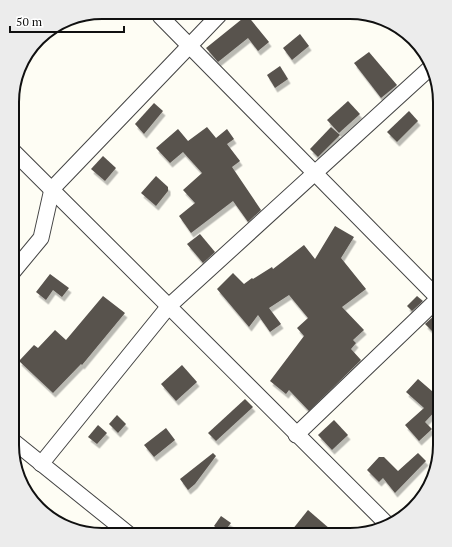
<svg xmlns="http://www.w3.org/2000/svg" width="452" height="547" viewBox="0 0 452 547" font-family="'PT Serif',serif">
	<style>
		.building { fill: #58524d; filter: url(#shadow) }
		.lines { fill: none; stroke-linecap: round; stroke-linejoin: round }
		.minor-casing { stroke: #434343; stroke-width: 17 }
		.minor { stroke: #fff; stroke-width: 15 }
		.rim { fill: none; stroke: #101010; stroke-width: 2 }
	</style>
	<defs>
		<filter id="shadow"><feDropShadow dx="2.5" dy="4.5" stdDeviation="0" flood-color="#0004"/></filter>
	</defs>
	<rect width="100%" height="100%" fill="#fefdf4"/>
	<g class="building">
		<path d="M247,15L269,42L258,51L248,38L218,62L206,48Z"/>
		<path d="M300,34L309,46L292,60L283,48Z"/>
		<path d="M369,52L397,85L381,98L354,63Z"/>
		<path d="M280,66L288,79L275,88L267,75Z"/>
		<path d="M348,101L360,114L339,133L327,120Z"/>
		<path d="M154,103L163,111L144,134L135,124Z"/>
		<path d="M409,111L418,121L397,142L387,132Z"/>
		<path d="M207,127L216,138L227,129L234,139L227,144L240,161L232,167L261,210L248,222L233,201L191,233L179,216L195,203L183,190L202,173L183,152L170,163L156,148L178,129L188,141Z"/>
		<path d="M331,127L340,135L318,157L310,149Z"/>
		<path d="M103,156L116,168L105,181L91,169Z"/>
		<path d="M156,176L168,187V191L156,206L141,193Z"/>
		<path d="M335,226L354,237L341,258L366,289L342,307L364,330L353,340L356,343L351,349L361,360L309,411L289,390L286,394L270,381L304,336L297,328L308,318L289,295L269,308L281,324L270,332L258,315L249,327L217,289L233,273L244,284L252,278L253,279L272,267L273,269L304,245L315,259Z"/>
		<path d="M200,234L215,252L203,263L187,244Z"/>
		<path d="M50,274L69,288L62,297L53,290L46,300L36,292Z"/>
		<path d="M103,296L125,313L82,365L81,364L53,393L19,361L34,345L38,348L55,330L66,340Z"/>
		<path d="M417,296L423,301L412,311L407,306Z"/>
		<path d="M436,314L440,318V339L425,324Z"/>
		<path d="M182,365L197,382L176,401L161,384Z"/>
		<path d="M418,379L440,398V406L425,422L432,429L419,441L405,425L424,408L406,392Z"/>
		<path d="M245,399L253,407L216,441L208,433Z"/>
		<path d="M117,415L126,424L118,433L109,424Z"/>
		<path d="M334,420L348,435L332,450L318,435Z"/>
		<path d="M98,425L107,433L97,444L88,437Z"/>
		<path d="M166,428L175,440L154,457L144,445Z"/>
		<path d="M213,453L216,456L195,484L188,490L180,479Z"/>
		<path d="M418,453L426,461L395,493L383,478L379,482L367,470L379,457H384L398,471Z"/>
		<path d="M308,510L337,535H288Z"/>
		<path d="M221,516L231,523L223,533L214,526Z"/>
	</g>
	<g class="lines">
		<g class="minor-casing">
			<g id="minor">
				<path d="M160,16L440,300"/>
				<path d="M13,151L388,525"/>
				<path d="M12,273L41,238L52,189L219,15"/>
				<path d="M296,435L440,297"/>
				<path d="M12,440L130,535"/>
				<path d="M41,464L169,306L431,67"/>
			</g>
		</g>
		<use href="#minor" class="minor"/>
	</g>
	<path d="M0 0H452V547H0ZM102 19H350A83 83 0 0 1 433 102V445A83 83 0 0 1 350 528H102A83 83 0 0 1 19 445V102A83 83 0 0 1 102 19Z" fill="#ececec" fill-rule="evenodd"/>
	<path class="rim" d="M102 19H350A83 83 0 0 1 433 102V445A83 83 0 0 1 350 528H102A83 83 0 0 1 19 445V102A83 83 0 0 1 102 19Z"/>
	<path d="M10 26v6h114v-6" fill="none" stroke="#101010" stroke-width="2"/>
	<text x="16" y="26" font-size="12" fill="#101010" stroke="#ffffff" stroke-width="3" paint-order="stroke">50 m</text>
</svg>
